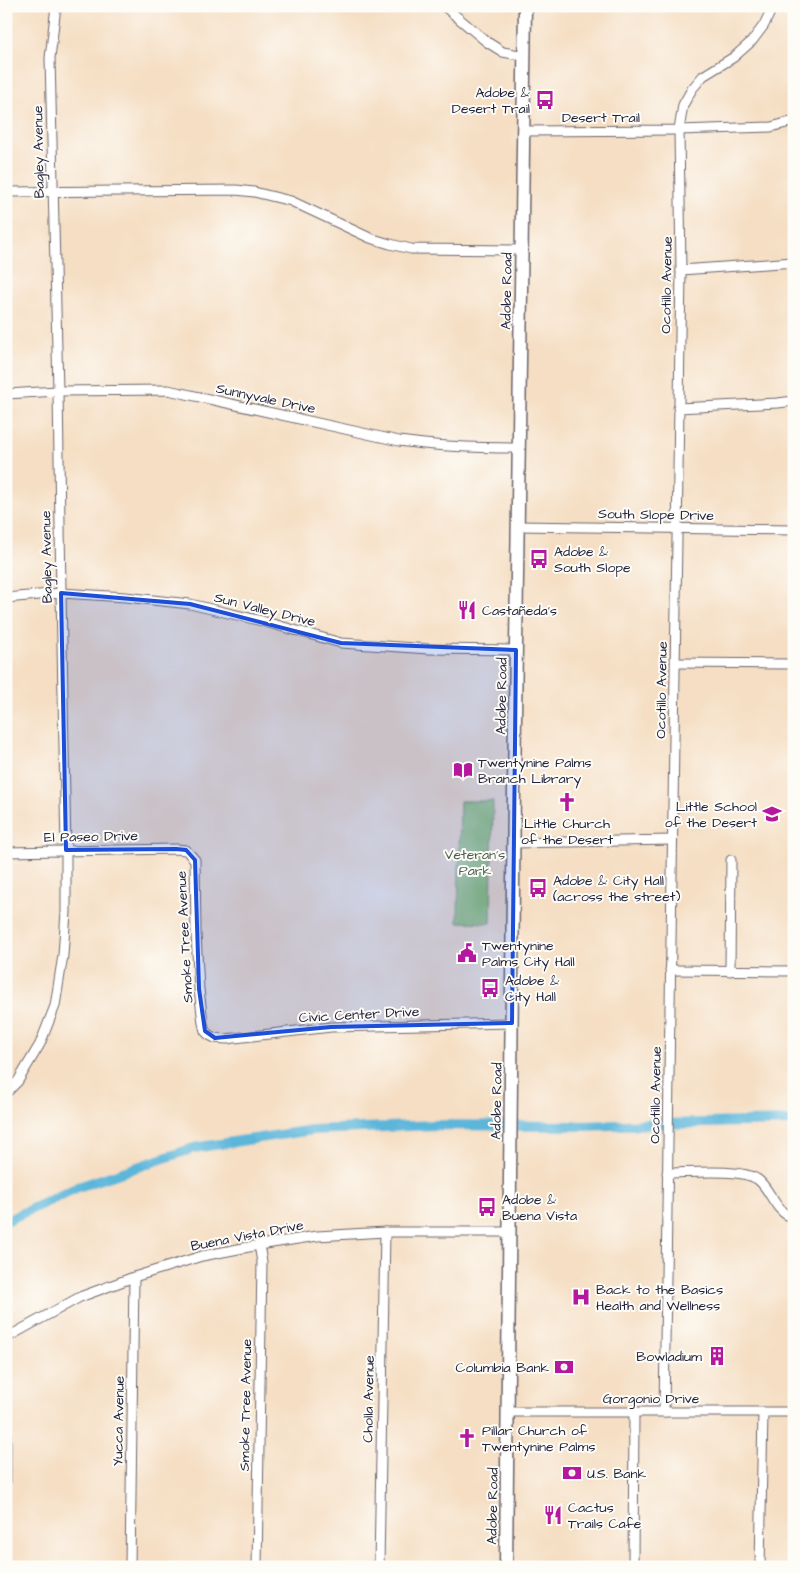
<svg xmlns="http://www.w3.org/2000/svg" width="800" height="1573" viewBox="0 0 800 1573" font-family="'Architects Daughter',sans-serif">
	<style>
		.green { fill: #95c473; stroke: #5c7357 }
		.lines { fill: none; stroke-linecap: round; stroke-linejoin: round }
		.canal { stroke: #5cb6da; stroke-width: 10 }
		.street-casing { stroke: #6c646b; stroke-width: 11 }
		.primary-casing { stroke: #6c646b; stroke-width: 15 }
		.street { stroke: #fff; stroke-width: 9 }
		.primary { stroke: #fff; stroke-width: 12 }
		.marked { fill: #1d4ed8; fill-opacity: 0.2; stroke: #1d4ed8; stroke-width: 4; stroke-linejoin: round }
		.labels { text-anchor: middle; stroke-width: 4; stroke-linejoin: round; paint-order: stroke }
		.poi-label { font-size: 14px; fill: #22223b; stroke: #fdfcf7; text-anchor: start }
		.street-label { font-size: 14px; fill: #22223b; stroke: #fdfcf7 }
		.park-label { font-size: 14px; fill: #4a5b4f; stroke: #fdfcf7 }
	</style>
	<rect width="100%" height="100%" fill="#fdfcf7"/>
	<filter id="ink" filterUnits="userSpaceOnUse"><feTurbulence type="fractalNoise" baseFrequency=".02" numOctaves="2"/><feDisplacementMap in="SourceGraphic" scale="10" xChannelSelector="R" yChannelSelector="G"/><feConvolveMatrix kernelMatrix="1 2 1 2 8 2 1 2 1" color-interpolation-filters="sRGB"/></filter>
	<filter id="wash" filterUnits="userSpaceOnUse"><feTurbulence type="fractalNoise" baseFrequency=".0096" numOctaves="4" result="noise"/><feDisplacementMap in="SourceGraphic" scale="20" xChannelSelector="R" yChannelSelector="G"/><feGaussianBlur stdDeviation="1.12" result="paint"/><feColorMatrix in="noise" values="0 0 0 0 0 0 0 0 0 0 0 0 0 0 0 0 0 1.4 0 .05"/><feComposite in="paint" operator="in"/></filter>
	<g filter="url(#wash)">
		<rect width="100%" height="100%" fill="#f5dec3"/>
		<path class="green" d="M460,801H493L491,923L458,922Z"/>
		<g class="lines">
			<path class="canal" d="M6,1221L78,1187L194,1148L312,1130L436,1125L576,1126L794,1121"/>
		</g>
	</g>
	<g filter="url(#ink)">
		<g class="lines">
			<g class="street-casing">
				<g id="street">
					<path d="M444,6L487,42L503,52L525,56"/>
					<path d="M524,131L679,130L771,127L794,121"/>
					<path d="M6,192L236,190L254,192L291,201L370,238L390,244L411,249L522,250"/>
					<path d="M681,270L794,262"/>
					<path d="M6,394L58,391L168,390L399,441C440,447 478,448 519,448"/>
					<path d="M678,408L778,403L794,401"/>
					<path d="M518,526L794,530"/>
					<path d="M6,598L61,593L125,597L190,604L262,621L341,643L429,649L516,650"/>
					<path d="M676,663L794,664"/>
					<path d="M514,843L672,840"/>
					<path d="M6,852L176,849L186,850L195,860L196,934L199,989L203,1023L205,1031L209,1035L215,1038L226,1039L331,1027L512,1023"/>
					<path d="M670,970L794,971"/>
					<path d="M730,971L731,860"/>
					<path d="M6,1093L18,1081L40,1044L55,1006L63,955L66,912V850L61,593L58,391L50,58L56,6"/>
					<path d="M667,1173C689,1173 740,1168 757,1179C770,1187 775,1214 794,1218"/>
					<path d="M6,1338L80,1297L134,1277L202,1256L259,1245L317,1236L385,1232H509"/>
					<path d="M6,1405V1481"/>
					<path d="M508,1412H794"/>
					<path d="M664,1412L681,270L679,130L683,105L692,89L703,76L734,57L752,41L764,25L773,6"/>
					<path d="M130,1567L134,1277"/>
					<path d="M257,1567L262,1262L259,1245"/>
					<path d="M379,1567L385,1232"/>
					<path d="M633,1567L634,1411"/>
					<path d="M760,1567L763,1412"/>
				</g>
			</g>
			<g class="primary-casing">
				<path id="primary" d="M506,1567L514,788L525,6"/>
			</g>
			<use href="#street" class="street"/>
			<use href="#primary" class="primary"/>
		</g>
	</g>
	<path class="marked" d="M61,593L190,604L341,643L516,650L512,1023L331,1027L215,1038L205,1031L199,989L195,860L186,850L176,849L66,850Z"/>
	<defs>
		<g id="bus-bare" transform="scale(1.5)"><path d="M-5-6H5V4H4V6H2V4H-2V6H-4V4H-5ZM-3.5-4V0h7V-4ZM-3.5 1.2v1.5H-2V1.2ZM2 1.2v1.5H3.5V1.2Z" fill="#b5179e" stroke="#fdfcf7" stroke-width="2.5" paint-order="stroke"/></g>
		<g id="restaurant-bare" transform="scale(1.5)"><path d="M-5-6h1v4h1v-4h1v4h1v-4h1v5L-1.5 .5V6h-2V.5L-5-1ZM5-6V6H3V1.5H1.5Q1.5-4 5-6Z" fill="#b5179e" stroke="#fdfcf7" stroke-width="2.5" paint-order="stroke"/></g>
		<g id="library-bare" transform="scale(1.5)"><path d="M-6-4Q-3-5.5-.7-3.5V5Q-3 3-6 4ZM6-4Q3-5.5 .7-3.5V5Q3 3 6 4Z" fill="#b5179e" stroke="#fdfcf7" stroke-width="2.5" paint-order="stroke"/></g>
		<g id="church-bare" transform="scale(1.5)"><path d="M-1.2-6h2.4v3.5h3.3v2.4h-3.3V6h-2.4V-.1h-3.3v-2.4h3.3Z" fill="#b5179e" stroke="#fdfcf7" stroke-width="2.5" paint-order="stroke"/></g>
		<g id="school-bare" transform="scale(1.5)"><path d="M0-5L7-2L0 1L-7-2ZM-4 1L0 2.5L4 1V4Q0 6-4 4Z" fill="#b5179e" stroke="#fdfcf7" stroke-width="2.5" paint-order="stroke"/></g>
		<g id="civic-bare" transform="scale(1.5)"><path d="M-.6-6.5H3V-4.5H.6V-3L4-1V1h2V6H-6V1h2V-1L-.6-3ZM-1.2 2.5V6h2.4V2.5Z" fill="#b5179e" stroke="#fdfcf7" stroke-width="2.5" paint-order="stroke"/></g>
		<g id="hospital-bare" transform="scale(1.5)"><path d="M-5-5h3v3.5h4V-5h3V5h-3V1.5h-4V5h-3Z" fill="#b5179e" stroke="#fdfcf7" stroke-width="2.5" paint-order="stroke"/></g>
		<g id="building-bare" transform="scale(1.5)"><path d="M-4-6H4V6H1V3H-1V6H-4ZM-2.5-4.3h1.7v1.8h-1.7ZM.8-4.3h1.7v1.8H.8ZM-2.5-1h1.7V.8h-1.7ZM.8-1h1.7V.8H.8Z" fill="#b5179e" stroke="#fdfcf7" stroke-width="2.5" paint-order="stroke"/></g>
		<g id="bank-bare" transform="scale(1.5)"><path d="M-6-4H6V4H-6ZM0-2.3a2.3 2.3 0 1 0 0 4.6a2.3 2.3 0 1 0 0-4.6Z" fill="#b5179e" stroke="#fdfcf7" stroke-width="2.5" paint-order="stroke"/></g>
	</defs>
	<g fill-rule="evenodd">
		<use href="#bus-bare" x="545" y="100"/>
		<use href="#bus-bare" x="539" y="559"/>
		<use href="#restaurant-bare" x="467" y="610"/>
		<use href="#library-bare" x="463" y="770"/>
		<use href="#church-bare" x="567" y="802"/>
		<use href="#school-bare" x="772" y="814"/>
		<use href="#bus-bare" x="538" y="888"/>
		<use href="#civic-bare" x="467" y="953"/>
		<use href="#bus-bare" x="490" y="988"/>
		<use href="#bus-bare" x="487" y="1207"/>
		<use href="#hospital-bare" x="581" y="1297"/>
		<use href="#building-bare" x="717" y="1356"/>
		<use href="#bank-bare" x="564" y="1367"/>
		<use href="#church-bare" x="467" y="1438"/>
		<use href="#bank-bare" x="572" y="1473"/>
		<use href="#restaurant-bare" x="553" y="1515"/>
	</g>
	<g class="labels">
		<g class="poi-label">
			<text x="530" y="97" text-anchor="end">Adobe &amp;<tspan x="530" dy="16">Desert Trail</tspan></text>
			<text x="554" y="556">Adobe &amp;<tspan x="554" dy="16">South Slope</tspan></text>
			<text x="482" y="615">Castañeda's</text>
			<text x="478" y="767">Twentynine Palms<tspan x="478" dy="16">Branch Library</tspan></text>
			<text x="757" y="811" text-anchor="end">Little School<tspan x="757" dy="16">of the Desert</tspan></text>
			<text x="567" y="828" text-anchor="middle">Little Church<tspan x="567" dy="16">of the Desert</tspan></text>
			<text x="553" y="885">Adobe &amp; City Hall<tspan x="553" dy="16">(across the street)</tspan></text>
			<text x="482" y="950">Twentynine<tspan x="482" dy="16">Palms City Hall</tspan></text>
			<text x="505" y="985">Adobe &amp;<tspan x="505" dy="16">City Hall</tspan></text>
			<text x="502" y="1204">Adobe &amp;<tspan x="502" dy="16">Buena Vista</tspan></text>
			<text x="596" y="1294">Back to the Basics<tspan x="596" dy="16">Health and Wellness</tspan></text>
			<text x="702" y="1361" text-anchor="end">Bowladium</text>
			<text x="549" y="1372" text-anchor="end">Columbia Bank</text>
			<text x="482" y="1435">Pillar Church of<tspan x="482" dy="16">Twentynine Palms</tspan></text>
			<text x="587" y="1478">U.S. Bank</text>
			<text x="568" y="1512">Cactus<tspan x="568" dy="16">Trails Cafe</tspan></text>
		</g>
		<g class="street-label">
			<text x="601" y="122">Desert Trail</text>
			<text transform="translate(38 152) rotate(-91)" y="5">Bagley Avenue</text>
			<text transform="translate(666 285) rotate(-89)" y="5">Ocotillo Avenue</text>
			<text transform="translate(506 291) rotate(-89)" y="5">Adobe Road</text>
			<text transform="translate(266 398) rotate(12)" y="5">Sunnyvale Drive</text>
			<text transform="translate(656 514) rotate(1)" y="5">South Slope Drive</text>
			<text transform="translate(46 557) rotate(-91)" y="5">Bagley Avenue</text>
			<text transform="translate(265 609) rotate(14)" y="5">Sun Valley Drive</text>
			<text transform="translate(661 690) rotate(-89)" y="5">Ocotillo Avenue</text>
			<text transform="translate(501 696) rotate(-89)" y="5">Adobe Road</text>
			<text transform="translate(91 836) rotate(-1)" y="5">El Paseo Drive</text>
			<text transform="translate(184 937) rotate(-93)" y="5">Smoke Tree Avenue</text>
			<text transform="translate(359 1014) rotate(-3)" y="5">Civic Center Drive</text>
			<text transform="translate(655 1095) rotate(-89)" y="5">Ocotillo Avenue</text>
			<text transform="translate(496 1101) rotate(-89)" y="5">Adobe Road</text>
			<text transform="translate(247 1235) rotate(-11)" y="5">Buena Vista Drive</text>
			<text x="651" y="1403">Gorgonio Drive</text>
			<text transform="translate(368 1399) rotate(-89)" y="5">Cholla Avenue</text>
			<text transform="translate(245 1405) rotate(-89)" y="5">Smoke Tree Avenue</text>
			<text transform="translate(118 1421) rotate(-89)" y="5">Yucca Avenue</text>
			<text transform="translate(492 1506) rotate(-89)" y="5">Adobe Road</text>
		</g>
		<g class="park-label">
			<text x="475" y="859">Veteran's<tspan x="475" dy="16">Park</tspan></text>
		</g>
	</g>
	<rect width="800" height="1573" fill="none" stroke="#fdfcf7" stroke-width="25"/>
</svg>
